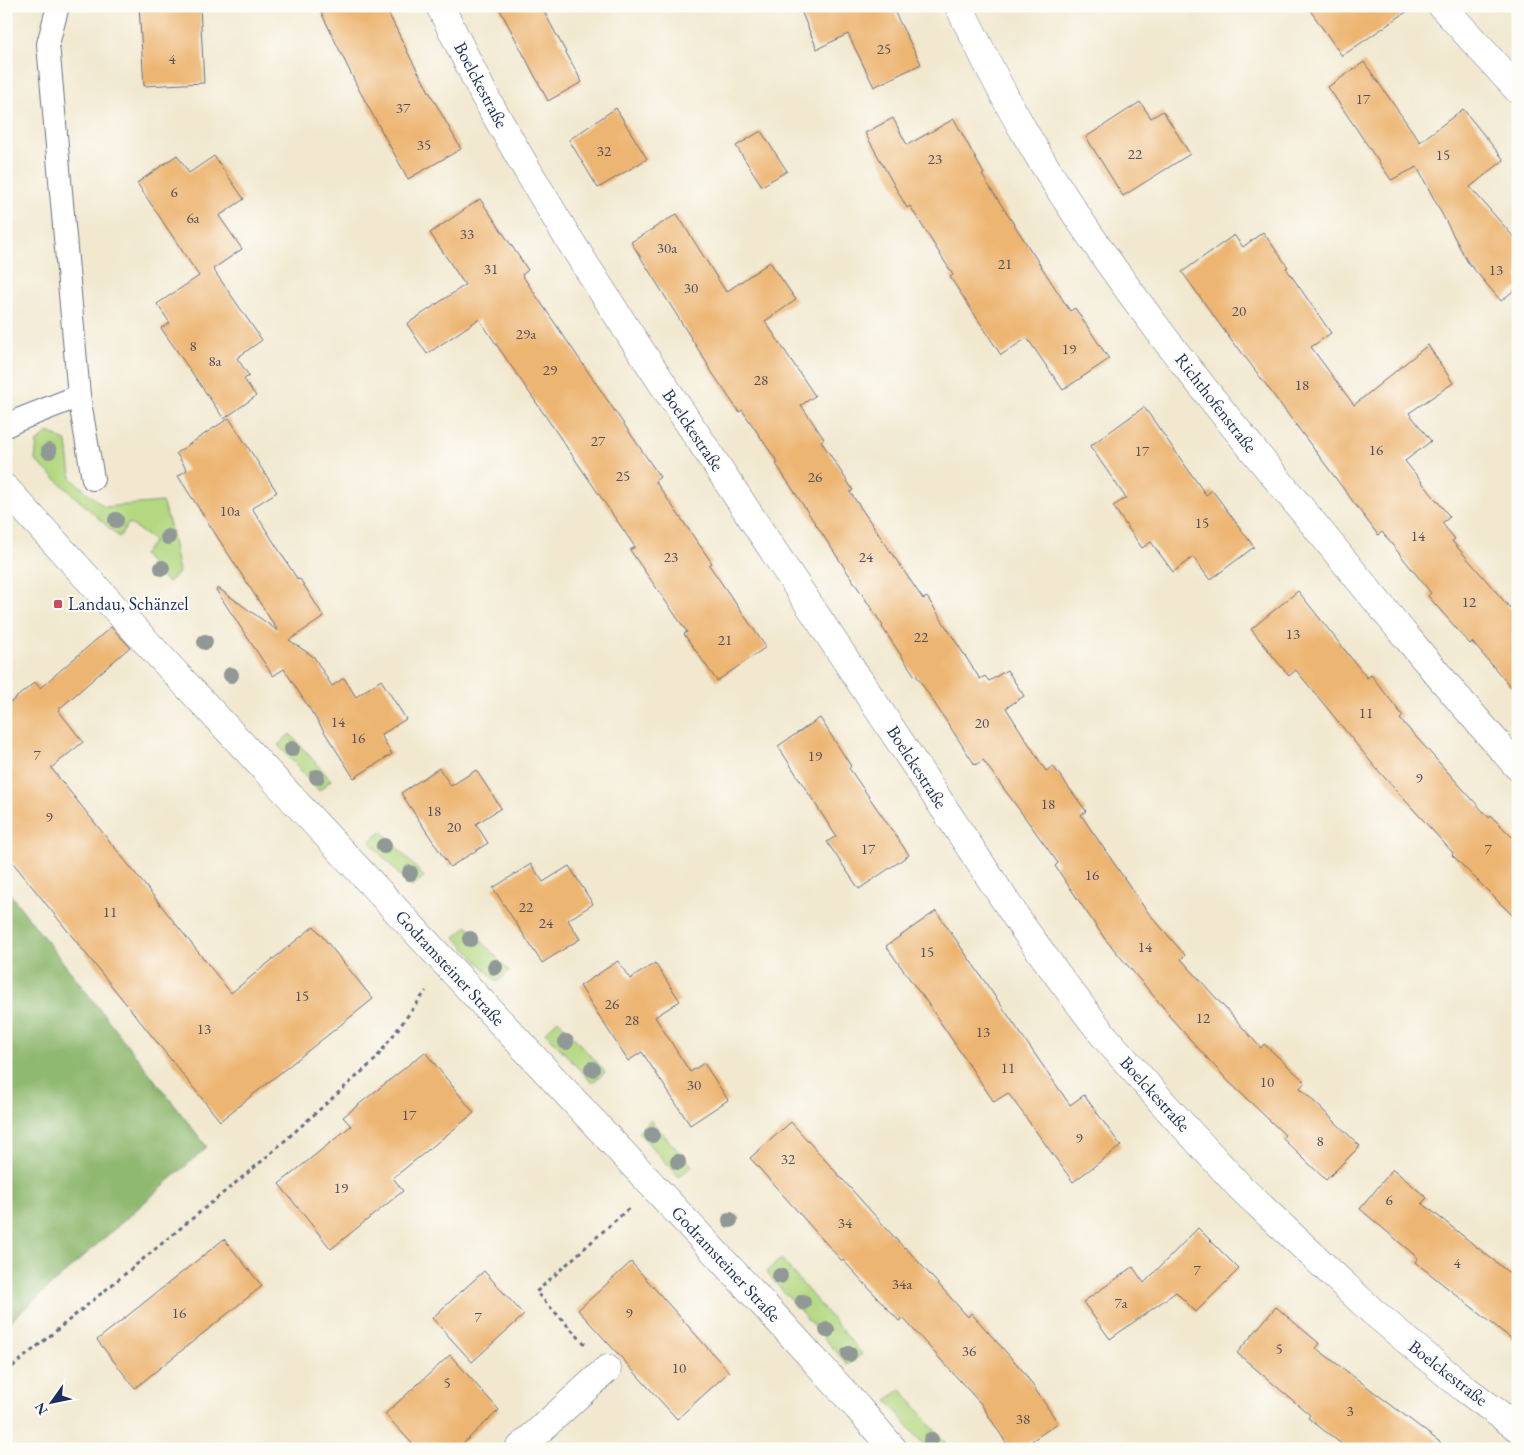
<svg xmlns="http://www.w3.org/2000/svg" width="1524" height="1455" viewBox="0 0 1524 1455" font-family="'EB Garamond',serif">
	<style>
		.green { fill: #b4d881; stroke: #688470 }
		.forest { fill: #8fb86f; stroke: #557466 }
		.building { fill: #edb572 }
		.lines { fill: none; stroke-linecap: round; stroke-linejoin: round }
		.service-casing { stroke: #667086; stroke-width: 24 }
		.minor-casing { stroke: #667086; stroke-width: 29 }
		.tertiary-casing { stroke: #667086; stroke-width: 29 }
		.path { stroke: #667086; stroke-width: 3; stroke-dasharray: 4 4; stroke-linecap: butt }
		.service { stroke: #fff; stroke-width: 22 }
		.minor { stroke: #fff; stroke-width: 28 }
		.tertiary { stroke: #fff; stroke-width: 28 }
		.tree { fill: #909996 }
		.poi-dot { fill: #d1495b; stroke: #fdfcf7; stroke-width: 2 }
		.labels { text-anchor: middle; stroke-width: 4; stroke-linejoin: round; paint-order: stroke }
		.number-label { font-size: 15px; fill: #505063 }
		.street-label { font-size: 18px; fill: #1b2f5e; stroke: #fdfcf7 }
		.poi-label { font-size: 18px; fill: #1b2f5e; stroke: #fdfcf7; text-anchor: start }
	</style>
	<rect width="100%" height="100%" fill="#fdfcf7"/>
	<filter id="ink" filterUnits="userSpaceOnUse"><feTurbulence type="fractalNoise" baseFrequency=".02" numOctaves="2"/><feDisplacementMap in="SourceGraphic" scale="10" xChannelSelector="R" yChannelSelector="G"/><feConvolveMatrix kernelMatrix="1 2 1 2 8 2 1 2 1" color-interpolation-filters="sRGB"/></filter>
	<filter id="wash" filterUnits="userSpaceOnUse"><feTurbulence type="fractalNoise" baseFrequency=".0096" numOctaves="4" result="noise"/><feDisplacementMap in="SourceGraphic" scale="20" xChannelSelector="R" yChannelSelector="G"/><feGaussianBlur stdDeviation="1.12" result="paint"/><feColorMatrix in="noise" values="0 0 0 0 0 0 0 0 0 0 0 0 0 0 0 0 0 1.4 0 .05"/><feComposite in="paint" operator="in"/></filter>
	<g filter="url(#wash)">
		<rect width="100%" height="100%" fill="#f1e8cf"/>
		<g class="green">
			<path d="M49,432L67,442L71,478L104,507L162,502L170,525L179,572L167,583L143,555L154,541L129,523L119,537L35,460L37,442Z"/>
			<path d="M290,734L331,780L319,791L278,745Z"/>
			<path d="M382,831L424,877L411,888L370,842Z"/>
			<path d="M468,926L509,971L497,982L455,937Z"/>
			<path d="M558,1020L605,1072L592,1083L545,1032Z"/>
			<path d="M650,1120L692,1166L679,1177L638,1132Z"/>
			<path d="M781,1259L862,1354L848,1365L766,1272Z"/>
			<path d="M901,1389L950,1449H927L887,1400Z"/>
		</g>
		<path class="forest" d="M6,889L207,1147L6,1325Z"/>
		<g id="blocks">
			<g class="building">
				<path d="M139,6H200L204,83L144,86Z"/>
				<path d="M318,6H385L411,59L461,149L408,179L358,88Z"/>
				<path d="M498,6H541L582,82L548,101Z"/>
				<path d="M799,6H904L894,11L921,64L874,87L848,34L817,49Z"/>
				<path d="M1307,6H1415L1342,56Z"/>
				<path d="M1364,62L1420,142L1463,109L1504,160L1470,187L1518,242V287L1501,301L1467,261L1417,167L1391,180L1328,87Z"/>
				<path d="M1140,102L1151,118L1163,111L1190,154L1123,196L1086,137Z"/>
				<path d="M616,108L647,159L598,188L569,140Z"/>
				<path d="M893,118L907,145L954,119L984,174L982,175L1070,311L1075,308L1109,359L1063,390L1027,338L1001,355L950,277L953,275L910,206L907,208L865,133Z"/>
				<path d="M761,131L787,171L762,186L736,146Z"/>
				<path d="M177,155L189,173L214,156L244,199L219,216L242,249L213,269L262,340L237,358L249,376L244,379L256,396L224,419L161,328L170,323L157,304L199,276L137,183Z"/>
				<path d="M480,199L528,270L522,275L660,477L655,481L712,563L709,565L766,647L717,681L684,634L687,632L630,550L635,547L479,319L427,354L407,324L465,285L430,233Z"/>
				<path d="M677,214L726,292L770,262L796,300L765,321L815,396L801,405L824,439L821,441L853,490L850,492L923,599L927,597L980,679L985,676L989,681L1007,670L1024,696L1006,708L1046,771L1053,766L1086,811L1081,815L1146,910L1185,955L1181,959L1261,1048L1264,1044L1305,1082L1300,1088L1360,1146L1326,1180L1282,1138L1285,1135L1229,1082L1168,1015L1169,1014L1105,939L1055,866L1058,863L983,760L975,765L916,675L915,676L882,627L883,626L776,464L778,463L742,410L739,412L707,365H708L631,242Z"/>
				<path d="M1263,232L1288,267L1286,268L1331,333L1311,347L1354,405L1428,345L1453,383L1409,413L1431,441L1405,461L1450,517L1442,523L1455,539L1452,541L1518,617V695L1472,642L1470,644L1428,596L1431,593L1382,532L1378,535L1237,346L1236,347L1182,272L1234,235L1243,247Z"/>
				<path d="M1144,407L1206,495L1212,490L1254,547L1210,580L1193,557L1173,572L1151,542L1142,548L1113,506L1126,498L1090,446Z"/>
				<path d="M229,418L277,492L252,508L298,580L300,579L324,617L289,640L314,657L332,686L344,678L356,697L381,680L406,719L381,735L392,754L354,778L284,669L273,676L216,590L218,588L278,631L178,476L187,470L176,453Z"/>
				<path d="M1298,591L1367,678L1371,675L1403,716L1400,719L1489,818L1491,816L1518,843V921L1452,855L1453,853L1375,767L1296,670L1289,676L1251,629Z"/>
				<path d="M111,627L130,647L58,710L83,742L51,768L231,993L314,926L373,999L220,1121L6,854V706L35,682L40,688Z"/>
				<path d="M820,718L851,766L849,768L909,855L859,889L827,842L836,836L778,746Z"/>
				<path d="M439,768L451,786L476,770L501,808L476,824L488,843L450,867L401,793Z"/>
				<path d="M531,864L543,882L569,866L593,904L568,920L580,939L542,963L493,888Z"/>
				<path d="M936,911L1070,1105L1084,1095L1121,1146L1073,1182L1008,1093L994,1102L920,992H919L886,946Z"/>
				<path d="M618,961L630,979L655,963L680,1001L655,1017L690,1072L704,1063L728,1100L690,1125L642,1052L628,1061L580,986Z"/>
				<path d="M425,1052L474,1113L393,1178L403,1191L331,1249L279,1184L351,1126L343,1117Z"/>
				<path d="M791,1122L904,1248L905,1247L968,1317L971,1313L1023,1371L1058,1423L1020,1449H1010L981,1404L903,1318L899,1321L843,1260L842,1261L807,1222L750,1158Z"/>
				<path d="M1393,1169L1427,1198L1422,1203L1518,1280V1344L1415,1262L1418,1258L1360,1209Z"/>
				<path d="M1198,1228L1239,1269L1196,1312L1176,1292L1110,1339L1083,1302L1133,1267L1144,1283Z"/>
				<path d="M224,1239L262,1286L135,1388L97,1340Z"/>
				<path d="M631,1262L729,1372L677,1419L578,1310Z"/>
				<path d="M484,1271L524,1315L472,1362L432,1318Z"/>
				<path d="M1276,1307L1320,1344L1316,1348L1449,1449H1348L1308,1418L1310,1415L1237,1353Z"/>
				<path d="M450,1355L499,1410L457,1449H417L385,1414Z"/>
			</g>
		</g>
	</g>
	<g filter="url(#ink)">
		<use href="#blocks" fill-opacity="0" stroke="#667086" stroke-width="1"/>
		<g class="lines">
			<g class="service-casing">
				<g id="service">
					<path d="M58,6L48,44L79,396"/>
					<path d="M6,426L18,420L79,396L93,479"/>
				</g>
			</g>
			<g class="minor-casing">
				<g id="minor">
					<path d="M440,6L484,95L525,166L565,233L629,333L1024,929L1062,981L1104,1036L1170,1111L1242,1189L1372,1311L1465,1389L1518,1428"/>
					<path d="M959,6C980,49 1001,92 1025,133C1103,267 1205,392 1304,512C1374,598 1444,684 1518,767"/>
					<path d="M1442,6L1518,90"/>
					<path d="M519,1449L607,1369"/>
				</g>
			</g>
			<g class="tertiary-casing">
				<path id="tertiary" d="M6,489L124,618L778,1320L858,1408L893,1449"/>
			</g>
			<g class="path">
				<path d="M585,1344L536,1292L629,1208"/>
				<path d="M6,1372L262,1161L375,1060L426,991"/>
			</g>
			<use href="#service" class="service"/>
			<use href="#minor" class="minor"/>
			<use href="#tertiary" class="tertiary"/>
		</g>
		<g class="tree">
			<circle cx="49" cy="451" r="8"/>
			<circle cx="116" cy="520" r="8"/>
			<circle cx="168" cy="537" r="8"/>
			<circle cx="162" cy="568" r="8"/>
			<circle cx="205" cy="642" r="8"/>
			<circle cx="231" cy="675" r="8"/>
			<circle cx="292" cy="749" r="8"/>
			<circle cx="317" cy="777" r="8"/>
			<circle cx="384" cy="846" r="8"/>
			<circle cx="410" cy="873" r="8"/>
			<circle cx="470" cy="939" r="8"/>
			<circle cx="495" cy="967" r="8"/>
			<circle cx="566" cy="1042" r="8"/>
			<circle cx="592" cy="1069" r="8"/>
			<circle cx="652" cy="1135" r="8"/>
			<circle cx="678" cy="1162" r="8"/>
			<circle cx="730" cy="1220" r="8"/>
			<circle cx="780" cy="1276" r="8"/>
			<circle cx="803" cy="1302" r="8"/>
			<circle cx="827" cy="1330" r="8"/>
			<circle cx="849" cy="1354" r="8"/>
			<circle cx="931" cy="1440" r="8"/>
		</g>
	</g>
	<rect class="poi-dot" x="53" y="599" width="10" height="10" rx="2.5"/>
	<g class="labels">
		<g class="number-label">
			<text x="884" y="54">25</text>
			<text x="172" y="64">4</text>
			<text x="1363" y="104">17</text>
			<text x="403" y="113">37</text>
			<text x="424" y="150">35</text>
			<text x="604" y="156">32</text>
			<text x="1135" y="159">22</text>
			<text x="1443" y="160">15</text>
			<text x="935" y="164">23</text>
			<text x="174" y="197">6</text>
			<text x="193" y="223">6a</text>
			<text x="467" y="239">33</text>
			<text x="667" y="253">30a</text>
			<text x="1005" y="269">21</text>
			<text x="491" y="274">31</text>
			<text x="1496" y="275">13</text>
			<text x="691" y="293">30</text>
			<text x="1239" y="316">20</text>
			<text x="526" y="339">29a</text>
			<text x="193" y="351">8</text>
			<text x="1069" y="354">19</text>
			<text x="215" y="366">8a</text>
			<text x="550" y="375">29</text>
			<text x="761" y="385">28</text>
			<text x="1302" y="390">18</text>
			<text x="598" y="446">27</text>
			<text x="1376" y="455">16</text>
			<text x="1142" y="456">17</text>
			<text x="623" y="481">25</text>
			<text x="815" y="482">26</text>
			<text x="230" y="516">10a</text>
			<text x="1202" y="528">15</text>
			<text x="1418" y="541">14</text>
			<text x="671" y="562">23</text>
			<text x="866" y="562">24</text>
			<text x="1469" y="607">12</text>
			<text x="1293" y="639">13</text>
			<text x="921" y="642">22</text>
			<text x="725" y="645">21</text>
			<text x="1366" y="718">11</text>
			<text x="338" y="727">14</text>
			<text x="982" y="728">20</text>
			<text x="358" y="743">16</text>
			<text x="37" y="760">7</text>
			<text x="815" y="761">19</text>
			<text x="1419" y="783">9</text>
			<text x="1048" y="809">18</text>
			<text x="434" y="816">18</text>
			<text x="49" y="822">9</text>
			<text x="454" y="832">20</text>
			<text x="868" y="854">17</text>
			<text x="1488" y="854">7</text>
			<text x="1092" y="880">16</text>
			<text x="526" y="912">22</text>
			<text x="110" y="917">11</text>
			<text x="546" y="928">24</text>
			<text x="1145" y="952">14</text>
			<text x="927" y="957">15</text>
			<text x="302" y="1001">15</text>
			<text x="612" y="1009">26</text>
			<text x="1203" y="1023">12</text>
			<text x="632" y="1025">28</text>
			<text x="204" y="1034">13</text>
			<text x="983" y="1037">13</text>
			<text x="1008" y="1073">11</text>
			<text x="1267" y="1087">10</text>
			<text x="694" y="1090">30</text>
			<text x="409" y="1120">17</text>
			<text x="1079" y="1143">9</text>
			<text x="1320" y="1146">8</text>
			<text x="788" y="1164">32</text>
			<text x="341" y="1193">19</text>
			<text x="1389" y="1205">6</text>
			<text x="845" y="1228">34</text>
			<text x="1457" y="1268">4</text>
			<text x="1197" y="1275">7</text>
			<text x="902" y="1289">34a</text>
			<text x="1121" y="1308">7a</text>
			<text x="179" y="1318">16</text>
			<text x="629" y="1318">9</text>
			<text x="478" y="1322">7</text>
			<text x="1279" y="1354">5</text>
			<text x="969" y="1356">36</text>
			<text x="679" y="1373">10</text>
			<text x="447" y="1388">5</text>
			<text x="1350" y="1416">3</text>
			<text x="1023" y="1424">38</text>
		</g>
		<g class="street-label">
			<text transform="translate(481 85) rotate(62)" y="6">Boelckestraße</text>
			<text transform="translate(1216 403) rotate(52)" y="6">Richthofenstraße</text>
			<text transform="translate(693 430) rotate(56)" y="6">Boelckestraße</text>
			<text transform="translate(917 767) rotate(57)" y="6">Boelckestraße</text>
			<text transform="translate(450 968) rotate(47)" y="6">Godramsteiner Straße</text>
			<text transform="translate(1155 1094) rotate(48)" y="6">Boelckestraße</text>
			<text transform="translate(726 1264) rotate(47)" y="6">Godramsteiner Straße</text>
			<text transform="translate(1448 1373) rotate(38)" y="6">Boelckestraße</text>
		</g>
		<g class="poi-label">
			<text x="68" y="610">Landau, Schänzel</text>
		</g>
	</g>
	<rect width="1524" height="1455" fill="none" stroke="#fdfcf7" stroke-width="25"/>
	<g transform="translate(52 1402) rotate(237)" stroke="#fdfcf7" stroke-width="4" paint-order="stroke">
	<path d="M0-4L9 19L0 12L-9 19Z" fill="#1b2f5e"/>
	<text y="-8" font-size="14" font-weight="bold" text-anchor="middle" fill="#1b2f5e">N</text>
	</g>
</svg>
